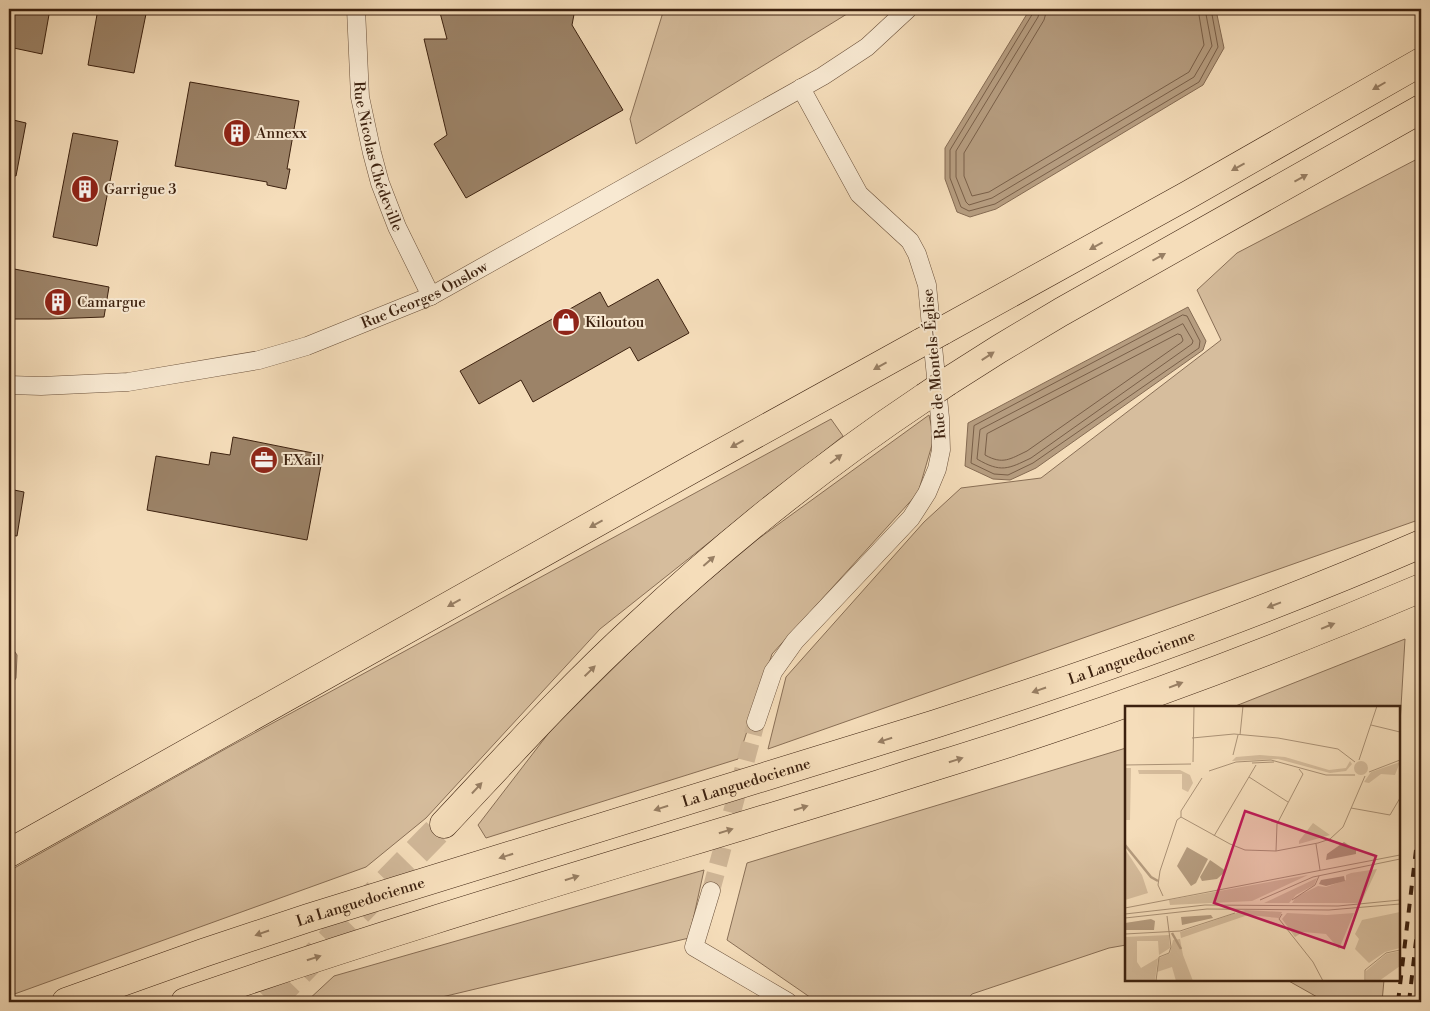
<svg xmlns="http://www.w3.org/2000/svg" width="1430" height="1011" viewBox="0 0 1430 1011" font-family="'Libre Bodoni',serif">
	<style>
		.green { fill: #d6bd9d; stroke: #896f56 }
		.water { fill: #b69d80; stroke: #856b53 }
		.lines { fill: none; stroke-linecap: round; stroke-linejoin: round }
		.shore { stroke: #795f48; stroke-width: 1 }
		.building { fill: #9c8368; stroke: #3c210f }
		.minor-tunnel { stroke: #d0b798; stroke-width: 18; stroke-dasharray: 18 9; stroke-linecap: butt }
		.motorway-tunnel { stroke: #d0b798; stroke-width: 28; stroke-dasharray: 28 14; stroke-linecap: butt }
		.minor-casing { stroke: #6a503a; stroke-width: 19 }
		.motorway-casing { stroke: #3c210f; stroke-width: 29 }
		.minor { stroke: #f8e9d2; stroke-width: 18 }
		.motorway { stroke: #f5ddba; stroke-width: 28 }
		.rail { stroke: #3c210f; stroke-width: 4; stroke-dasharray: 9 9; stroke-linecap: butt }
		.motorway-bridge-casing { stroke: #3c210f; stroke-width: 29; stroke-linecap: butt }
		.motorway-bridge { stroke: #f5ddba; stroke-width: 28 }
		.oneway { fill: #987f64 }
		.labels { text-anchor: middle; stroke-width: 4; stroke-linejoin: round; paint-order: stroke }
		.poi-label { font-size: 15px; fill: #3c210f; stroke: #f8e9d2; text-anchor: start }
		.street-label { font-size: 15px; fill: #3c210f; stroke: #f8e9d2 }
		.inset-river { fill: none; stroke: #b69d80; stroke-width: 2.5 }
		.inset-road { fill: none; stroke: #ab9276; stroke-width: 1 }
		.view { fill: #c2185b; fill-opacity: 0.15; stroke: #c2185b; stroke-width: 2.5 }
		.inset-edge { fill: none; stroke: #3c210f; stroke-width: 2.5 }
	</style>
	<rect width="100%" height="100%" fill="#f5ddba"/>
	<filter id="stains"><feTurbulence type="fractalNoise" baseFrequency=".004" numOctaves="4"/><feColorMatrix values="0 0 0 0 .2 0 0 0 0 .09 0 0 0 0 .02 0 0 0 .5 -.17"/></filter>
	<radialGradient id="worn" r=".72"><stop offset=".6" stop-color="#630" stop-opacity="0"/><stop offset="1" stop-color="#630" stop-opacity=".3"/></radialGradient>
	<g class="green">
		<path d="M664,9H855L636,144L630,119Z"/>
		<path d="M1421,157V519L768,749L786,677L924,522L961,488L1041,478L1221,340L1197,290L1237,253Z"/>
		<path d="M929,415L934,438L918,493L772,654L738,759L486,838L478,825L551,730L667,615L758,539Z"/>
		<path d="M831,419L843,436L600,629L426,818L366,867L9,996V871L227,748Z"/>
		<path d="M1405,639L1399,741V707H1233Z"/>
		<path d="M1126,748V945L1109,948L972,994L965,1002H817L727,940L747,863Z"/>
		<path d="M704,870L689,938L421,1002H306L334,976Z"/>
		<path d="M1287,980H1384L1382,1002H1326Z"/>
	</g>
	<g class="water">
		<path d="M1030,9H1213L1216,10L1224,48L1203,85L996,209L970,217L957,212L945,179V148Z"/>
		<path d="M1188,307L1206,341L1203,350L1036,468L1010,480L993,479L965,466L968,423Z"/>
		<path d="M9,643L17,655L16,678L9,689Z"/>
	</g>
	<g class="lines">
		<g class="shore">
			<path d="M1033,9V13L950,150V178L961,207L969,211L995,204L1199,82L1218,47L1211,9"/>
			<path d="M1040,9L1038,17L956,151V177L966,202L969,205L992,198L1194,77L1212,46L1205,9"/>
			<path d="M1047,9L1044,20L964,153V176L972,196L989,192L1189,72L1204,45L1198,9"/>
			<path d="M1183,315L1187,316L1200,341L1199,348L1033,463L1008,475L994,474L971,463L974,426Z"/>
			<path d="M1183,324L1193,341L1192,344L1031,458C1008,469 1001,473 977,459L980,430Z"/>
			<path d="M1178,334L1181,335L1183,340L1182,342L1027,451C1010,459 1003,465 985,455L987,434Z"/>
		</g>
	</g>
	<g class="building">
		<path d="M9,9H50L42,54L9,47Z"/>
		<path d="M98,9H147L134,73L88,65Z"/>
		<path d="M439,9H575L572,25L623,110L466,198L434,144L447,135L424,39H447Z"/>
		<path d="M190,82L299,101L287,169H290L286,189L267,185V182L175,166Z"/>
		<path d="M9,119L26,123L16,176L9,175Z"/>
		<path d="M73,133L118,141L97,246L53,237Z"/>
		<path d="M9,268L109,287L104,317L49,319H9Z"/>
		<path d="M658,279L689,333L638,361L630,347L533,402L521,380L479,404L460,371L600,292L608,307Z"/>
		<path d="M233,437L323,455L307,540L147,510L156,456L209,465L211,452L230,455Z"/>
		<path d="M9,489L24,492L17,536L9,535Z"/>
	</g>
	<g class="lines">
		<path class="minor-tunnel" d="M711,891L756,722"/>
		<path class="motorway-tunnel" d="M270,1002L444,824"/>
		<g class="minor-casing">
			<g id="minor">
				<path id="s1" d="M356,9L360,97L372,153L380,183L397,227L431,296"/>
				<path id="s2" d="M9,385L41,386L128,382L259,360L307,346L431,296L823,76L867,47L908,9"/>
				<path d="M756,722L773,672L795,641L911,518L927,493L937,469L941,450L940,418L927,285L917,254L910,241L859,194L801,88"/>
				<path d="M711,891L694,947L788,1002"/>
			</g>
		</g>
		<g class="motorway-casing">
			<g id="motorway">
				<path d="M942,331L1188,195L1421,62"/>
				<path d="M947,382L999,349L1061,312L1421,109"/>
				<path d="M444,824C507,757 569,688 637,626C727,542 823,465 925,397"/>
				<path d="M9,853L694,468L922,342"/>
				<path id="s3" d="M66,1002L203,953L308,918L935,724C1100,671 1262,613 1421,544"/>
				<path d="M185,1002C414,922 647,856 879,784C935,766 992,749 1048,730C1174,688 1299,640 1421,588"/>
			</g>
		</g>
		<use href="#minor" class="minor"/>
		<use href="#motorway" class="motorway"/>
		<g class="rail">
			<path d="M1398,1002L1421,808"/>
			<path d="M1409,1002L1421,897"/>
		</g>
		<g class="motorway-bridge-casing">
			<g id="motorway-bridge">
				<path d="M922,342L942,331"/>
				<path d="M925,397L947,382"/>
			</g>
		</g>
		<use href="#motorway-bridge" class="motorway-bridge"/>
	</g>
	<defs><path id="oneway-solid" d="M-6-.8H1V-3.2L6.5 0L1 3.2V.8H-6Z" transform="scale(1.25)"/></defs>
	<g class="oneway">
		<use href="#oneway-solid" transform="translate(1379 86) rotate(150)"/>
		<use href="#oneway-solid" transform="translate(1238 167) rotate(151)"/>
		<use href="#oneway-solid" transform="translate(1301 178) rotate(-29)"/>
		<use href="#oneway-solid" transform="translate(1096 246) rotate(151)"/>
		<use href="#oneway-solid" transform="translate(1159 257) rotate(-29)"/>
		<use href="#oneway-solid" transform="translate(988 356) rotate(-33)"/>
		<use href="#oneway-solid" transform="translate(880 366) rotate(151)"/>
		<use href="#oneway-solid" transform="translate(737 444) rotate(151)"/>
		<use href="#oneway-solid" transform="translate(836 459) rotate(-37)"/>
		<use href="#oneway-solid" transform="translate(596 524) rotate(151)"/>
		<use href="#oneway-solid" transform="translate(709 561) rotate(-41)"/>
		<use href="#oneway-solid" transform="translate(454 603) rotate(151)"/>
		<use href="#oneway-solid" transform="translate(1274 605) rotate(159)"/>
		<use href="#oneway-solid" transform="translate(1328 626) rotate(-22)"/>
		<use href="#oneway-solid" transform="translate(590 671) rotate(-44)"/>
		<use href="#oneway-solid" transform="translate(1176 685) rotate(-21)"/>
		<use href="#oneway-solid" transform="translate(1039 690) rotate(161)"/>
		<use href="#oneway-solid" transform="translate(885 740) rotate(163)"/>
		<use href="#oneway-solid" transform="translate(956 760) rotate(-18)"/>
		<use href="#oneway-solid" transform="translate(477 788) rotate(-47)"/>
		<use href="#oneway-solid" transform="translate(661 808) rotate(163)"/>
		<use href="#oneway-solid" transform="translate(801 808) rotate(-17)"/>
		<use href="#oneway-solid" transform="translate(726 831) rotate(-17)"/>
		<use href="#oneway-solid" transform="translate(506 856) rotate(163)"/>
		<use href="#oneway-solid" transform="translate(572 878) rotate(-17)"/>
		<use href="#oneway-solid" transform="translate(262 933) rotate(161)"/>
		<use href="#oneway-solid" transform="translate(314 958) rotate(-18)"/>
	</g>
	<defs>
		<g id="building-disc" transform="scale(1.4375)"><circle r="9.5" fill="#8f2418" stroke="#f8e9d2"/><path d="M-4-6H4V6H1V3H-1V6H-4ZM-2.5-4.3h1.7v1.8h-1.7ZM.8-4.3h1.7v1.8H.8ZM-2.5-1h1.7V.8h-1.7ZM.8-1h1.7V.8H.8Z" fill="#fff"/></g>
		<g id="shop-disc" transform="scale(1.4375)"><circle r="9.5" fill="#8f2418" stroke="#f8e9d2"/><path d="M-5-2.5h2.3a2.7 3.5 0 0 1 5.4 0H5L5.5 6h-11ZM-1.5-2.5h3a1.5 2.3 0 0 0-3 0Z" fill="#fff"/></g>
		<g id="office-disc" transform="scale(1.4375)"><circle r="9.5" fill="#8f2418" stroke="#f8e9d2"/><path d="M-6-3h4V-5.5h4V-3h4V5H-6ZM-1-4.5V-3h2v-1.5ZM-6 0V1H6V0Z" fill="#fff"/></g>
	</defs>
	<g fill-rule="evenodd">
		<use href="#building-disc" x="237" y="133"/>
		<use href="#building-disc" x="85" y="189"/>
		<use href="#building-disc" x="58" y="302"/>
		<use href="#shop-disc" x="566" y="322"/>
		<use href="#office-disc" x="264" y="460"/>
	</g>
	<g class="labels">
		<g class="poi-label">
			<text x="256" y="138">Annexx</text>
			<text x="104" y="194">Garrigue 3</text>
			<text x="77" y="307">Camargue</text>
			<text x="585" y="327">Kiloutou</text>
			<text x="283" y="465">EXail</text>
		</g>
		<g class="street-label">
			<text dy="5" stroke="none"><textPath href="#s1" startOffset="150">Rue Nicolas Chédeville</textPath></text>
			<text dy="5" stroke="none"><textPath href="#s2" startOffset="430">Rue Georges Onslow</textPath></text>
			<text transform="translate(934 364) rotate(-95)" y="5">Rue de Montels-Église</text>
			<text dy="5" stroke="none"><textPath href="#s3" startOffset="1120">La Languedocienne</textPath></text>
			<text dy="5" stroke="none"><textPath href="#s3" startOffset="715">La Languedocienne</textPath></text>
			<text dy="5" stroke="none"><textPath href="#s3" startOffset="311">La Languedocienne</textPath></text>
		</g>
	</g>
	<g transform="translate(1125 706)">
		<rect width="275" height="275" fill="#f5ddba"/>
		<path d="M135,49L160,51L204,64L221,62L225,55L227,58L221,65L205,67L153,53L107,55L111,51ZM229 62a7 7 0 1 1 14 0a7 7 0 1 1-14 0ZM275,56L270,69L256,68L244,77L239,76L246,66ZM0,62H6L5,114H0ZM13,64H55L65,69L68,77L63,86L57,83V68H14ZM188,117L205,129L174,138V135ZM0,143L17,169L23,187L0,194ZM252,163L236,197H167L171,191L193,180L201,181L221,174V169L226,167ZM183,169L127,195L45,199L44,194ZM192,172L189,179L171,189L164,197H139ZM120,204L157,206L154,212L123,209L56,232L55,226ZM275,206V242L260,246L244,257L230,243L234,233L230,228L237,214ZM162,207L202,209L229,207L214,243L201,228L178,226L170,231L157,213ZM44,229L45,242L34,249L33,235H12V256L16,262L33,252L30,275H0V231ZM55,233L58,249L68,275H51L47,261L32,266L34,252L45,247L48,234ZM275,245V260L254,275H241V265L261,248Z" fill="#d6bd9d"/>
		<path d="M219,136L231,144V148L201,154L202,148ZM62,141L83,153L71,177L66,180L52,160ZM85,154L101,165L92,173L77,175L75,171ZM219,170L220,175L201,180L194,178L196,174ZM70,210L86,209L88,212L57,219L56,211ZM26,213L30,215L29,224H0V217Z" fill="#b69d80"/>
		<path class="inset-river" d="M0,139L26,171L33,175M47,227L56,243"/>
		<path class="inset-road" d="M246,19L275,26M115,29L118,0M67,32L109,28L153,32L213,43L230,56M108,49L113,29M234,54L252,0M68,56L69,0M127,57L149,56M0,59L66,58M84,65L111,56L146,54L201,69H230M244,66L275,54M124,71L163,96M226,102L265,109L275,92M56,111L105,138L120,144L151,145L193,137L205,133L218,121L240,70M89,130L131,59M191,138L195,164M151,145L152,118L178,68L174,63M38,190L33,179L35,165L52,114L56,111V105L77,72M135,194L188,171L275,153M167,194L190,179L194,170M0,202L275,149M0,208L80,199L213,200L275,194M157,208L154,213L188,256L198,275M0,212L82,203L204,204L275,198M0,228L55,225L110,207M31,275L34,251L44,247L46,241L42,210M240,275V264L261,247L275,244"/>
		<path class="view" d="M120,105L251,150L219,242L89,197Z"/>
		<rect width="275" height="275" class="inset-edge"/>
	</g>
	<rect width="1430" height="1011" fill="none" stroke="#f5ddba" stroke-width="30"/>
	<rect x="10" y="10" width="1410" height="991" fill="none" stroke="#3c210f" stroke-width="2.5"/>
	<rect x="15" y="15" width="1400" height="981" fill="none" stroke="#3c210f"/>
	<rect width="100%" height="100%" filter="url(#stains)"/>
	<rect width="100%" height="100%" fill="url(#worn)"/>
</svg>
